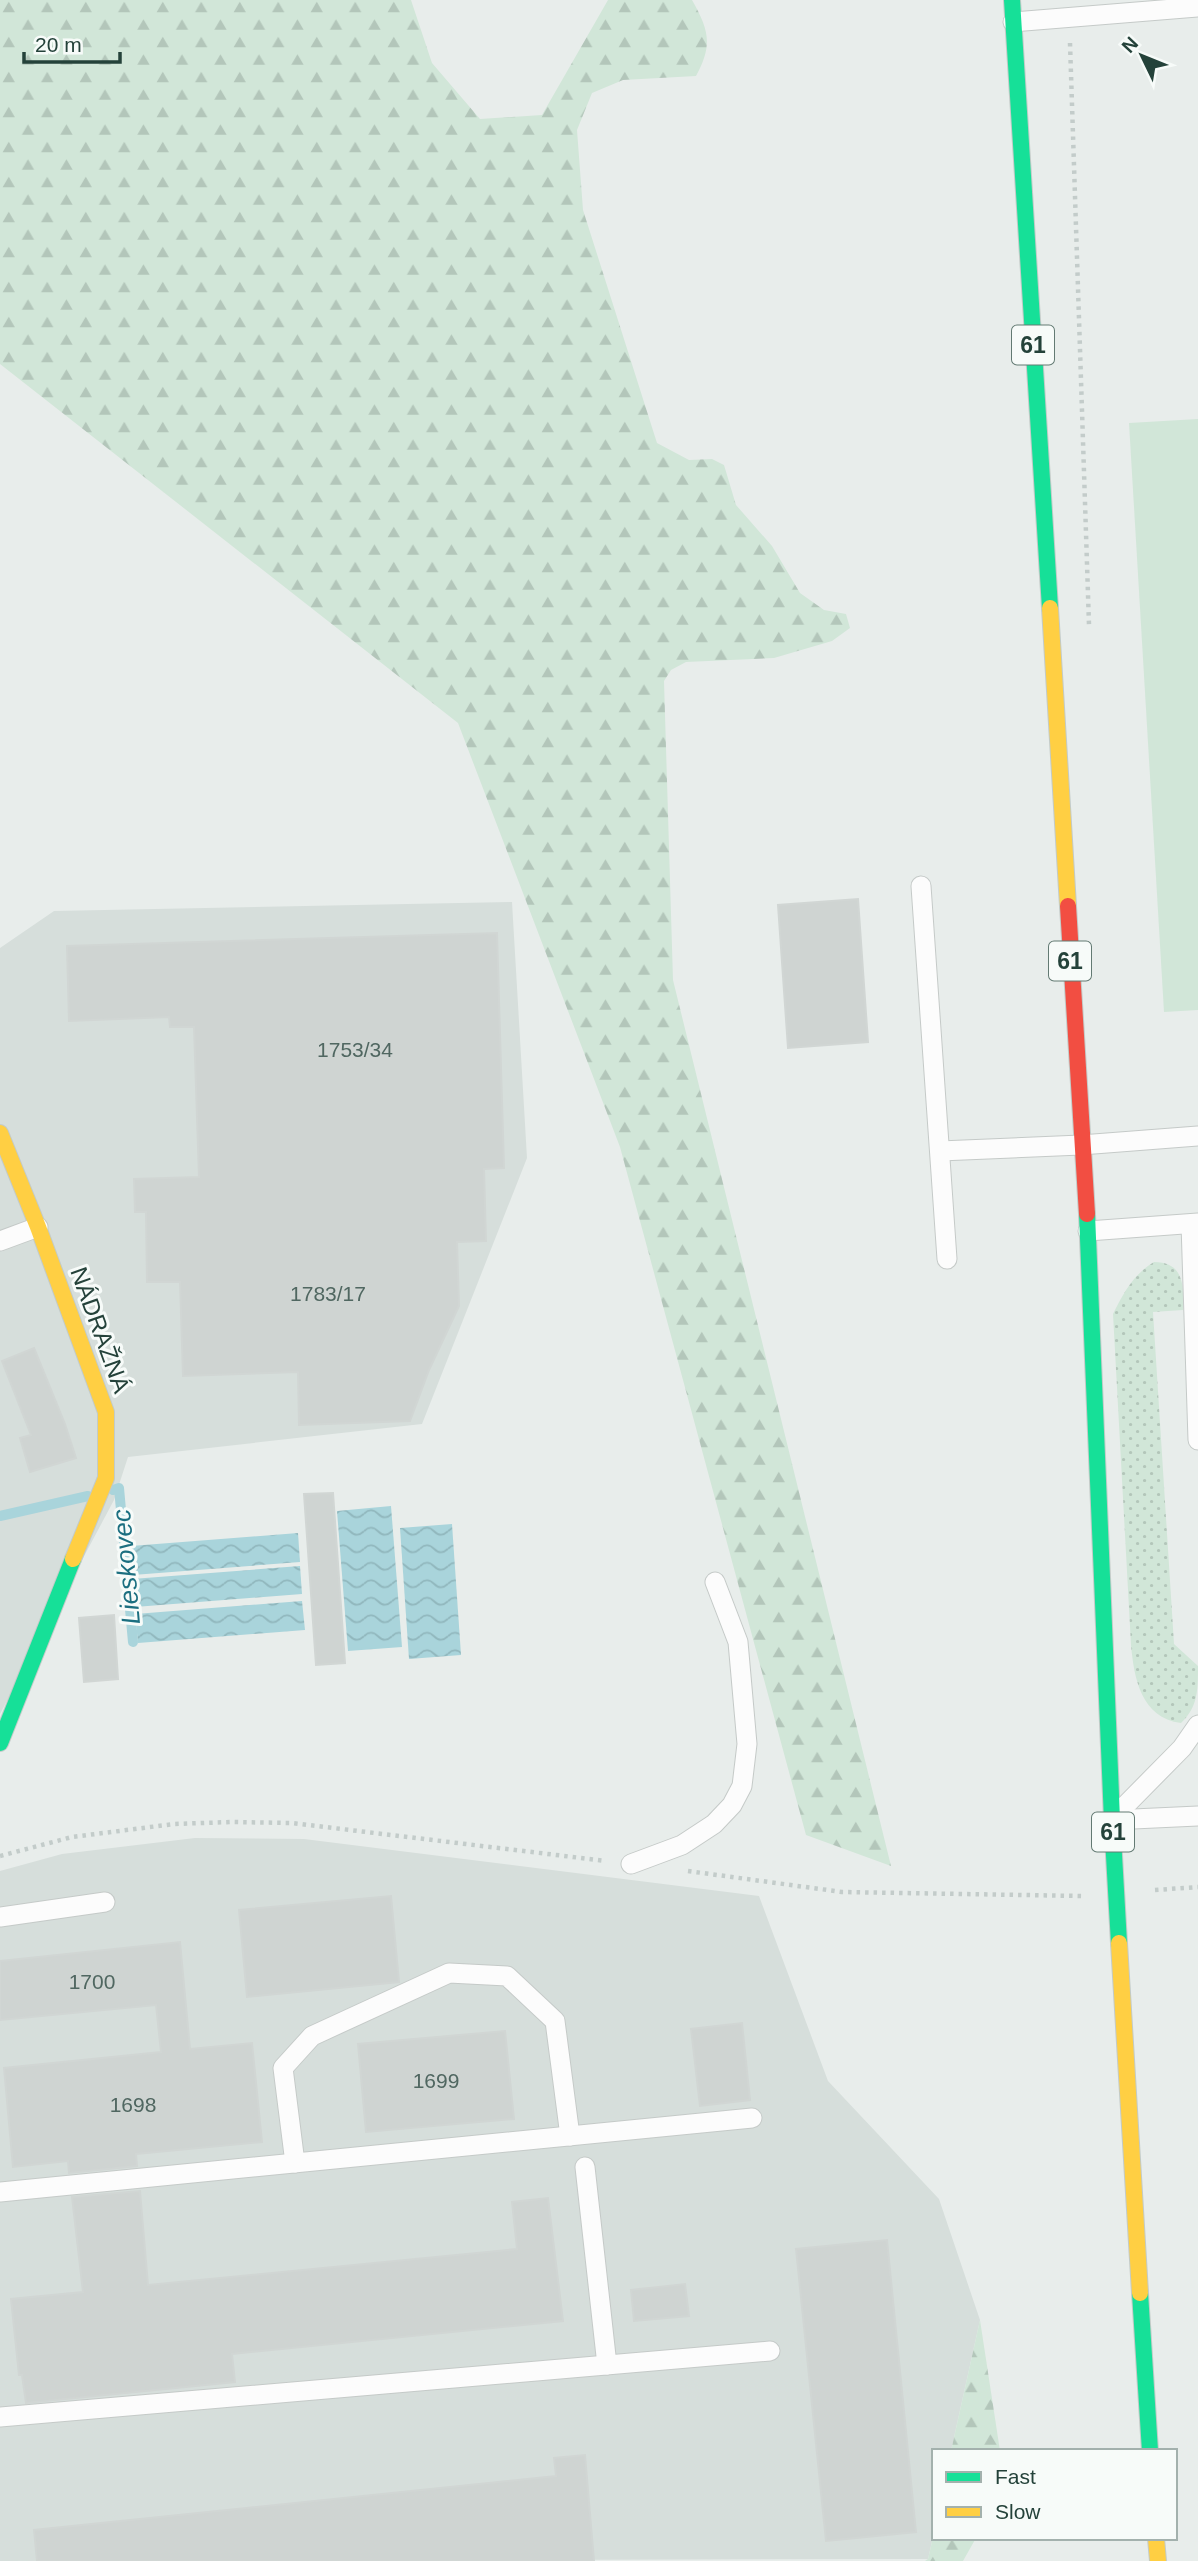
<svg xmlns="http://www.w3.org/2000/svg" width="1198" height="2561" viewBox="0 0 1198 2561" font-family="Arial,sans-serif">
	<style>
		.built { fill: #d6dedb }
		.grass { fill: url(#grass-dots) }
		.forest { fill: url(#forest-firs) }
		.pitch { fill: #d1e6d8 }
		.water { fill: url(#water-waves) }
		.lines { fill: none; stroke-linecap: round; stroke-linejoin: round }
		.stream { stroke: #a9d4db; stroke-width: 10 }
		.building { fill: #cfd4d2; stroke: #d1d6d4; stroke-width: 2 }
		.lane-casing { stroke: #c5cac8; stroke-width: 21 }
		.fast-casing { stroke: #c3cbc8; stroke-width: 18 }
		.slow-casing { stroke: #c3cbc8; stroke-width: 18 }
		.jam-casing { stroke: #c3cbc8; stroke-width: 18 }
		.path { stroke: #c3ccca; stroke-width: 4.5; stroke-dasharray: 3.5 5; stroke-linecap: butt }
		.lane { stroke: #fcfcfc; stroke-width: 19 }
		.fast { stroke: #16e098; stroke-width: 16 }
		.slow { stroke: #ffcf43; stroke-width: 16 }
		.jam { stroke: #f24e42; stroke-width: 16 }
		.labels { text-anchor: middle; stroke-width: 6; stroke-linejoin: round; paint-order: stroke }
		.number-label { font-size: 21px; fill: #506761 }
		.shield { fill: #f7fbf9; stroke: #637a73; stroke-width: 2 }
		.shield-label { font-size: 23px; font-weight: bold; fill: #24423a }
		.street-label { font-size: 24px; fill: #24423a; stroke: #f7fbf9 }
		.water-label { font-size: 26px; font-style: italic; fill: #1c6f80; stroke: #f7fbf9 }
	</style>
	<defs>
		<pattern id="grass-dots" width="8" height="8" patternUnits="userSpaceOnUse" patternTransform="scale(1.75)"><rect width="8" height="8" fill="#d1e6d8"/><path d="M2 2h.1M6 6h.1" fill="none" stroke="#b3c6ba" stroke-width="1.8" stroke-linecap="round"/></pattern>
		<pattern id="forest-firs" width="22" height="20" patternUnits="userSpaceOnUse" patternTransform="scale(1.75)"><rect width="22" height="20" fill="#d1e6d8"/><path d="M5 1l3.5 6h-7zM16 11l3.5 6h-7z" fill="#b3c6ba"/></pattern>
		<pattern id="water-waves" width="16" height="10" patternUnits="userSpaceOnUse" patternTransform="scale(1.75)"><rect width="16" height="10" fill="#a9d4db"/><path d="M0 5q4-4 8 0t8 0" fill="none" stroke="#91b7bd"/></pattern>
	</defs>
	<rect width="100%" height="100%" fill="#e8edeb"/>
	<g class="built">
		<path d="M512,902L527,1158L422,1424L128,1457L114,1500L0,1714V948L54,911Z"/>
		<path d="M195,1838L304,1839L759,1896L828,2081L939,2199L980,2320L951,2451H934V2533L928,2559L0,2561V1871L62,1854Z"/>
	</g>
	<path class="grass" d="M1154,1262C1184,1262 1184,1286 1183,1310L1153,1312L1174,1644L1198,1666C1198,1690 1198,1707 1181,1723C1141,1718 1134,1678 1131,1645L1113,1314C1124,1292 1133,1275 1154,1262Z"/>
	<g class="forest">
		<path d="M0,0H411L432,63L480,119L542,115L608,0H692C709,30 713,45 696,76L623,80L592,93L577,130L583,210L657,443L689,460L712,459L724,465L736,505L772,546L800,593L824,610L846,614L850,628L832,641L774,658L686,662L671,670L664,681L673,980L891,1866L806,1835L620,1147L458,723L0,364Z"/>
		<path d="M980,2320L1000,2451H951Z"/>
		<path d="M934,2533V2538H976L963,2561H925L928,2559Z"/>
	</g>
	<path class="pitch" d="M1198,419V1010L1164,1012L1129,423Z"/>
	<g class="water">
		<path d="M391,1506L402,1647L348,1651L337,1511Z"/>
		<path d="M452,1524L461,1655L409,1659L400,1528Z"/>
		<path d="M298,1533L300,1562L133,1575L131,1546Z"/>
		<path d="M300,1566L302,1594L135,1607L132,1579Z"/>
		<path d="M302,1601L305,1630L138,1643L135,1614Z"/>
	</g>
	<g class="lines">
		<g class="stream">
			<path d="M113,1490L119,1488L133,1642"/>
			<path d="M0,1516L88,1496"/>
		</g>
	</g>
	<g class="building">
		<path d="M858,899L868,1042L788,1048L778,905Z"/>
		<path d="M497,933L504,1168L484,1169L486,1241L457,1242L459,1306L429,1370L410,1421L299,1425L298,1372L183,1376L180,1282H147L146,1212H135L134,1179L199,1177L194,1027H170L169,1017L69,1021L67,946Z"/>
		<path d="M34,1348L65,1424L76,1458L30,1472L20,1438L31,1435L2,1361Z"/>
		<path d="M333,1493L345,1663L316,1665L304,1494Z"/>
		<path d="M114,1615L118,1679L84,1682L79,1618Z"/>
		<path d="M391,1896L399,1982L247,1997L239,1910Z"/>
		<path d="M180,1942L190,2049L252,2043L262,2142L136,2154L137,2166L69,2173L68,2161L13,2167L4,2068L161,2052L156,2005L0,2020V1961Z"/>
		<path d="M742,2023L750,2100L700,2106L691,2029Z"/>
		<path d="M505,2031L514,2119L366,2132L358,2044Z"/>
		<path d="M140,2191L148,2285L517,2249L512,2202L548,2198L563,2321L232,2354L235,2382L26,2403L22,2375H19L11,2299L83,2292L72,2197Z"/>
		<path d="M887,2240L916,2532L826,2541L796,2249Z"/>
		<path d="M685,2284L689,2316L634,2321L631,2290Z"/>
		<path d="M585,2455L594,2561H37L34,2530L556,2476L554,2458Z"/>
	</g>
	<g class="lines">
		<g class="lane-casing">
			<g id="lane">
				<path d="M1013,22L1198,7"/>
				<path d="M921,886L947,1259"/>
				<path d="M940,1151L1081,1145L1198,1136"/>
				<path d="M1191,1224L1198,1440"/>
				<path d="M1088,1231L1198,1223"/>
				<path d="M0,1241L38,1227"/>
				<path d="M1112,1819L1182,1748L1198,1725"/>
				<path d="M1112,1820L1198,1816"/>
				<path d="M631,1864L682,1845L714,1824L732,1805L742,1786L747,1744L738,1642L715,1582"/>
				<path d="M0,1917L105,1902"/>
				<path d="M295,2163L283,2068L312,2036L449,1973L507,1976L555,2021L570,2136"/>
				<path d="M585,2167L607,2365"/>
				<path d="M0,2192L752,2118"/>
				<path d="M0,2417L770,2351"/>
			</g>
		</g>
		<g class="fast-casing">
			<g id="fast">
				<path d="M1012,0L1050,608"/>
				<path d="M1087,1214L1112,1820L1119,1943"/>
				<path d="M0,1743L73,1559"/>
				<path d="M1140,2293L1150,2451"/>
			</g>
		</g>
		<g class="slow-casing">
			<g id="slow">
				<path d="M1050,608L1068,906"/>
				<path d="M0,1133L38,1227L106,1412V1478L73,1559"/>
				<path d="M1119,1943L1140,2293"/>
				<path d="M1156,2538L1158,2561"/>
			</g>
		</g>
		<g class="jam-casing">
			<path id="jam" d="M1068,906L1087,1214"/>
		</g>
		<g class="path">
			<path d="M1070,43L1089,625"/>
			<path d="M0,1856L72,1837L174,1824L231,1822L292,1823L606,1861"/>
			<path d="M688,1871L842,1892L1083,1896"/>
			<path d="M1155,1890L1198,1887"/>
		</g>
		<use href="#lane" class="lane"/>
		<use href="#fast" class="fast"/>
		<use href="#slow" class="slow"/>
		<use href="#jam" class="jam"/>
	</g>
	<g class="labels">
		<g class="number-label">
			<text x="355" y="1057">1753/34</text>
			<text x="328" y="1301">1783/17</text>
			<text x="92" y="1989">1700</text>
			<text x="436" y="2088">1699</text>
			<text x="133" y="2112">1698</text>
		</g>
		<g class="shield">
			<rect x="1012" y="325.5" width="42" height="39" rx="5"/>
			<rect x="1049" y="941.5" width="42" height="39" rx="5"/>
			<rect x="1092" y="1812.5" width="42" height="39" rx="5"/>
		</g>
		<g class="shield-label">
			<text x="1033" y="353">61</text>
			<text x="1070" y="969">61</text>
			<text x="1113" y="1840">61</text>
		</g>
		<g class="street-label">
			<text transform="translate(100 1330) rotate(70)" y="8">NÁDRAŽNÁ</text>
		</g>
		<g class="water-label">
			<text transform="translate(126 1567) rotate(-95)" y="9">Lieskovec</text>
		</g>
	</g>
	<rect x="932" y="2449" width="245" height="91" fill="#f7fbf9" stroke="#a3b1ad" stroke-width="2"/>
	<rect x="946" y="2472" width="35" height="10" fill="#16e098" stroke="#a3b1ad" stroke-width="2"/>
	<text x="995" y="2484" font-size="21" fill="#24423a">Fast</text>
	<rect x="946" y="2507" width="35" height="10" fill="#ffcf43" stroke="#a3b1ad" stroke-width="2"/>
	<text x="995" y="2519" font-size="21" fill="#24423a">Slow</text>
	<g transform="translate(1142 56) rotate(313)" stroke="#f7fbf9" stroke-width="5" paint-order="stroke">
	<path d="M0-5L12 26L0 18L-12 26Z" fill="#24423a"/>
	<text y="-10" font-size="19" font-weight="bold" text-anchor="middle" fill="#24423a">N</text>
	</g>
	<path d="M24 52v10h96v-10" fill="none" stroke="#24423a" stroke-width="3.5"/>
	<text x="35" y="52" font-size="21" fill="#24423a" stroke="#f7fbf9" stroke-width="5" paint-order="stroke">20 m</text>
</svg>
